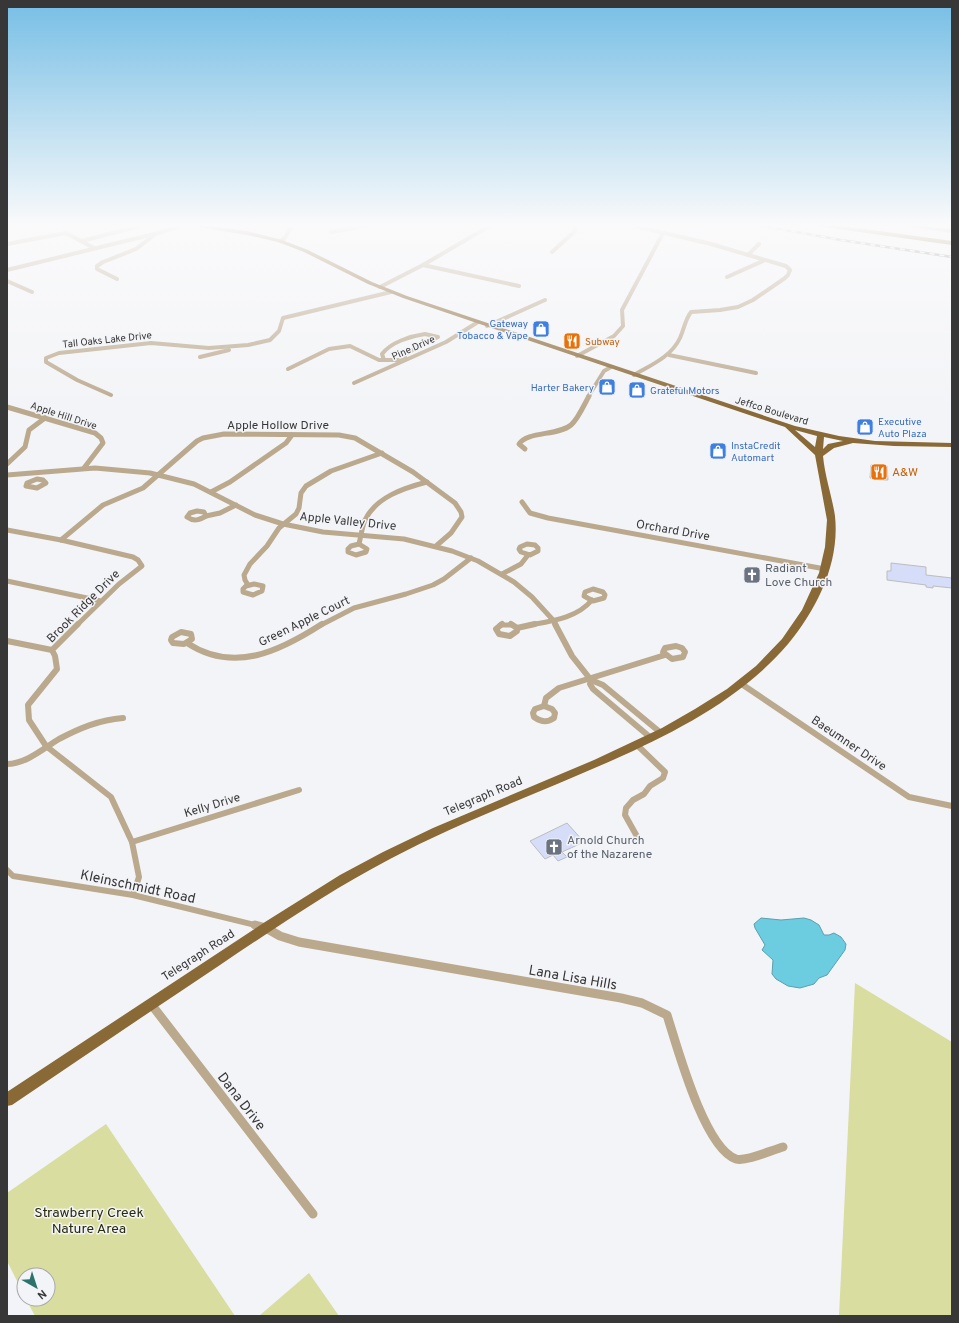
<svg xmlns="http://www.w3.org/2000/svg" width="959" height="1323" viewBox="0 0 959 1323" font-family="Overpass,sans-serif">
	<style>
		.green { fill: #d9dd9f }
		.water { fill: #6ccce0; stroke: #5c9fae }
		.building { fill: #d5ddf8; stroke: #bcbdbf }
		.lines { fill: none; stroke-linecap: round; stroke-linejoin: round }
		.street-far3 { stroke: #bba98e; stroke-width: 4 }
		.street-far2 { stroke: #bba98e; stroke-width: 5 }
		.street-far1 { stroke: #bba98e; stroke-width: 6 }
		.street { stroke: #bba98e; stroke-width: 9 }
		.secondary { fill: #9e845c; fill-rule: evenodd }
		.primary { fill: #896936; fill-rule: evenodd }
		.highway { fill: #775208; fill-rule: evenodd }
		.rail-casing { stroke: #727374; stroke-width: 2.5 }
		.rail { stroke: #f3f4f7; stroke-width: 1.5; stroke-dasharray: 5; stroke-linecap: butt }
		.labels { text-anchor: middle; stroke-width: 3; stroke-linejoin: round; paint-order: stroke }
		.far-shop-label { font-size: 10px; fill: #366cbe; stroke: #f3f4f7; text-anchor: start }
		.far-street-label { font-size: 10px; fill: #373738; stroke: #f3f4f7 }
		.far-food-label { font-size: 10px; fill: #c56008; stroke: #f3f4f7; text-anchor: start }
		.street-label { font-size: 12px; fill: #373738; stroke: #f3f4f7 }
		.food-label { font-size: 12px; fill: #c56008; stroke: #f3f4f7; text-anchor: start }
		.worship-label { font-size: 12px; fill: #5b616d; stroke: #f3f4f7; text-anchor: start }
		.near-street-label { font-size: 14px; fill: #373738; stroke: #f3f4f7 }
		.near-park-label { font-size: 14px; fill: #2a2b0b; stroke: #f3f4f7 }
	</style>
	<rect width="100%" height="100%" fill="#f3f4f7"/>
	<g class="green">
		<path d="M855,983L952,1042V1316H839Z"/>
		<path d="M106,1124L235,1316H35L26,1299H48V1275H24V1295L7,1261V1193Z"/>
		<path d="M309,1273L339,1316H259Z"/>
	</g>
	<path class="water" d="M761,918L781,920L804,918L811,920L819,925L824,935H829L834,933L841,937L846,944L845,950L827,975L819,978L814,984L800,988L788,986L776,979L772,974L773,960L762,950L765,945L755,928L754,924Z"/>
	<g class="building">
		<path d="M871,465L887,466L888,480H880L870,478Z"/>
		<path d="M891,563L926,567V575L952,578V588L933,586V588L926,587V585L887,580V571H891Z"/>
		<path d="M567,823L584,842L562,852L567,857L558,861L553,855L545,859L530,841Z"/>
	</g>
	<g class="lines">
		<g class="street-far3">
			<path d="M626,224L711,244L786,266L790,270L788,275L785,278L753,300L738,307L720,310L691,312C685,320 684,329 680,338C671,357 651,365 634,375"/>
			<path d="M331,232L375,224"/>
			<path d="M82,241L147,224"/>
			<path d="M280,241L284,239L293,224"/>
			<path d="M7,244L66,233L94,248"/>
			<path d="M552,252L575,231L576,224"/>
			<path d="M748,255L759,244"/>
			<path d="M423,265L519,286"/>
			<path d="M7,270L158,233L186,224"/>
			<path d="M727,277L765,260"/>
			<path d="M117,279L97,269V266L103,262L136,249L153,236"/>
			<path d="M7,281L32,292"/>
			<path d="M380,287L423,265L493,224"/>
			<path d="M487,326L545,300"/>
			<path d="M425,334L438,337L405,354V360H384L382,354C391,342 411,336 425,334Z"/>
			<path d="M669,355L756,373"/>
			<path d="M577,356L614,336L623,326L622,310L663,233"/>
			<path d="M200,357L229,350"/>
			<path d="M288,369L329,349L350,346L379,360H384"/>
			<path d="M354,383L446,342L478,322"/>
			<path d="M111,395L77,380L46,362V358L59,353L151,343L209,348L248,345L270,340L279,331L283,318L391,292"/>
			<path d="M588,397L604,371L611,367"/>
		</g>
		<g class="street-far2">
			<path d="M7,407L95,433L101,438L103,443L84,468"/>
			<path d="M525,449L519,444C527,431 558,436 571,425C578,419 584,405 589,396"/>
			<path d="M7,464L25,447L29,430L45,418"/>
			<path d="M7,475L95,468L150,473L194,484L255,515L283,524L323,532L404,539L452,551L478,561L514,582L532,597L553,620L556,625"/>
			<path d="M37,479L43,480L46,483L37,488L26,486L27,483Z"/>
			<path d="M211,492L230,482L286,443L292,435"/>
			<path d="M522,502L530,513L548,518L825,569"/>
			<path d="M197,511L204,512L206,516C199,520 194,522 187,517L190,513Z"/>
			<path d="M206,516L220,513L236,505"/>
			<path d="M7,530L61,540L133,557L138,560L142,566L119,584L77,625"/>
			<path d="M61,540L103,505L143,488L197,441L203,438L224,434L339,435L355,438L413,472L455,503L461,512L462,517L451,533L436,546"/>
			<path d="M359,544C361,536 362,527 365,520C376,497 404,488 427,482"/>
			<path d="M359,544L367,549L366,552L356,555L348,552V549L351,546Z"/>
			<path d="M527,544L535,545L538,548V551L530,555L521,552L519,549L520,547Z"/>
			<path d="M502,574L521,564L528,555"/>
			<path d="M7,581L101,601"/>
			<path d="M254,584L263,586L262,591L253,595L243,592V589L246,586Z"/>
			<path d="M248,585L245,580L244,575L250,564L267,546L279,528L296,514L299,508L301,493L306,486L331,471L382,453"/>
			<path d="M593,589L603,592L605,595L604,598L593,601L584,596L585,592Z"/>
			<path d="M321,625L354,608L406,594L433,585L444,579L471,558"/>
			<path d="M500,625H513"/>
			<path d="M530,625C552,621 577,618 592,600"/>
		</g>
		<g class="street-far1">
			<path d="M78,624L52,650L55,656L57,669L28,705L29,720L46,746L111,797L132,842L139,877L133,895"/>
			<path d="M502,624L496,629L499,634L510,636L517,631V628L511,624"/>
			<path d="M555,624L572,656L591,680L590,684L593,689L651,738"/>
			<path d="M517,628L535,624"/>
			<path d="M181,632L191,634L192,639L184,644L173,643L171,640L172,637Z"/>
			<path d="M7,641L52,650"/>
			<path d="M187,643C234,674 280,651 322,624"/>
			<path d="M676,646L682,648L685,652L683,657L672,659L663,652L665,648Z"/>
			<path d="M591,680L603,685L661,733"/>
			<path d="M740,683L909,797L952,806"/>
			<path d="M544,706L546,698L559,688L665,655"/>
			<path d="M544,706L552,709L555,713L554,718C547,723 541,722 534,717L533,713L535,709Z"/>
			<path d="M637,745L665,772L663,778L650,786L644,794L633,800L626,808L625,815L639,840"/>
			<path d="M7,764C26,764 44,748 59,739C80,728 99,720 123,718"/>
			<path d="M132,842L299,790"/>
			<path d="M7,870L13,876L133,895L259,926"/>
		</g>
		<g class="street">
			<path d="M255,925L266,928L280,936L299,942L621,998L642,1003L667,1015C677,1046 704,1148 736,1159C746,1162 772,1150 783,1147"/>
			<path d="M151,1004L313,1214"/>
		</g>
		<path class="secondary" d="M897,224L952,229V233L899,225Z"/>
		<path class="primary" d="M181,224H193L247,231L282,240L308,250L372,282L407,296L795,426L839,436L875,441L952,443V447L894,446L853,443L834,448L823,456C825,477 832,496 835,516C840,563 817,609 788,644C742,698 677,731 613,760C539,793 462,821 390,859C331,890 275,928 220,965C151,1011 81,1058 12,1105L7,1106V1092L265,922L340,875L383,852L433,828L594,760L662,728L695,709L727,689L756,666L782,639L802,610L819,573L825,547L827,520L815,455L785,427L403,298L368,284L304,252L278,242L247,235ZM795,430L817,436L815,447ZM824,437L843,441L828,444L823,449Z"/>
		<path class="highway" d="M814,224H828L952,241V245L817,226Z"/>
		<g class="rail-casing">
			<path id="rail" d="M752,224L841,240L952,257"/>
		</g>
		<use href="#rail" class="rail"/>
	</g>
	<linearGradient id="sky" x2="0" y2="1"><stop stop-color="#76bee5"/><stop offset="0.55" stop-color="#fafafb"/><stop offset="1" stop-color="#fafafb" stop-opacity="0"/></linearGradient>
	<rect width="959" height="409" fill="url(#sky)"/>
	<defs>
		<g id="shop-square" transform="scale(0.9)"><rect x="-9" y="-9" width="18" height="18" rx="4" fill="#3f7fe0" stroke="#f3f4f7"/><path d="M-5-2.5h2.3a2.7 3.5 0 0 1 5.4 0H5L5.5 6h-11ZM-1.5-2.5h3a1.5 2.3 0 0 0-3 0Z" fill="#fff"/></g>
		<g id="restaurant-square" transform="scale(0.9)"><rect x="-9" y="-9" width="18" height="18" rx="4" fill="#e8710a" stroke="#f3f4f7"/><path d="M-5-6h1v4h1v-4h1v4h1v-4h1v5L-1.5 .5V6h-2V.5L-5-1ZM5-6V6H3V1.5H1.5Q1.5-4 5-6Z" fill="#fff"/></g>
		<g id="church-square" transform="scale(0.9)"><rect x="-9" y="-9" width="18" height="18" rx="4" fill="#6b7280" stroke="#f3f4f7"/><path d="M-1.2-6h2.4v3.5h3.3v2.4h-3.3V6h-2.4V-.1h-3.3v-2.4h3.3Z" fill="#fff"/></g>
	</defs>
	<g fill-rule="evenodd">
		<use href="#shop-square" x="541" y="329"/>
		<use href="#restaurant-square" x="572" y="341"/>
		<use href="#shop-square" x="607" y="387"/>
		<use href="#shop-square" x="637" y="390"/>
		<use href="#shop-square" x="865" y="427"/>
		<use href="#shop-square" x="718" y="451"/>
		<use href="#restaurant-square" x="879" y="472"/>
		<use href="#church-square" x="752" y="575"/>
		<use href="#church-square" x="554" y="847"/>
	</g>
	<g class="labels">
		<g class="far-shop-label">
			<text x="528" y="327" text-anchor="end">Gateway<tspan x="528" dy="12">Tobacco &amp; Vape</tspan></text>
			<text x="594" y="391" text-anchor="end">Harter Bakery</text>
			<text x="650" y="394">Grateful Motors</text>
			<text x="878" y="425">Executive<tspan x="878" dy="12">Auto Plaza</tspan></text>
			<text x="731" y="449">InstaCredit<tspan x="731" dy="12">Automart</tspan></text>
		</g>
		<g class="far-street-label">
			<text transform="translate(107 339) rotate(-6)" y="4">Tall Oaks Lake Drive</text>
			<text transform="translate(413 347) rotate(-24)" y="4">Pine Drive</text>
			<text transform="translate(772 410) rotate(17)" y="4">Jeffco Boulevard</text>
			<text transform="translate(64 415) rotate(18)" y="4">Apple Hill Drive</text>
		</g>
		<g class="far-food-label">
			<text x="585" y="345">Subway</text>
		</g>
		<g class="street-label">
			<text x="278" y="429">Apple Hollow Drive</text>
			<text transform="translate(348 521) rotate(6)" y="4">Apple Valley Drive</text>
			<text transform="translate(673 530) rotate(10)" y="4">Orchard Drive</text>
			<text transform="translate(83 606) rotate(-45)" y="4">Brook Ridge Drive</text>
			<text transform="translate(304 621) rotate(-26)" y="4">Green Apple Court</text>
			<text transform="translate(849 743) rotate(34)" y="4">Baeumner Drive</text>
			<text transform="translate(483 796) rotate(-23)" y="4">Telegraph Road</text>
			<text transform="translate(212 805) rotate(-17)" y="4">Kelly Drive</text>
			<text transform="translate(198 955) rotate(-33)" y="4">Telegraph Road</text>
		</g>
		<g class="food-label">
			<text x="892" y="476">A&amp;W</text>
		</g>
		<g class="worship-label">
			<text x="765" y="572">Radiant<tspan x="765" dy="14">Love Church</tspan></text>
			<text x="567" y="844">Arnold Church<tspan x="567" dy="14">of the Nazarene</tspan></text>
		</g>
		<g class="near-street-label">
			<text transform="translate(138 886) rotate(12)" y="5">Kleinschmidt Road</text>
			<text transform="translate(573 977) rotate(10)" y="5">Lana Lisa Hills</text>
			<text transform="translate(242 1101) rotate(52)" y="5">Dana Drive</text>
		</g>
		<g class="near-park-label">
			<text x="89" y="1217">Strawberry Creek<tspan x="89" dy="16">Nature Area</tspan></text>
		</g>
	</g>
	<rect width="959" height="1323" fill="none" stroke="#373738" stroke-width="16"/>
	<g transform="translate(36 1287) rotate(141)"><circle r="19" fill="#f3f4f7" stroke="#a8a8ab"/>
	<path d="M0-3L7 15L0 10L-7 15Z" fill="#2c736b"/>
	<text y="-6" font-size="11" font-weight="bold" text-anchor="middle" fill="#373738">N</text>
	</g>
</svg>
